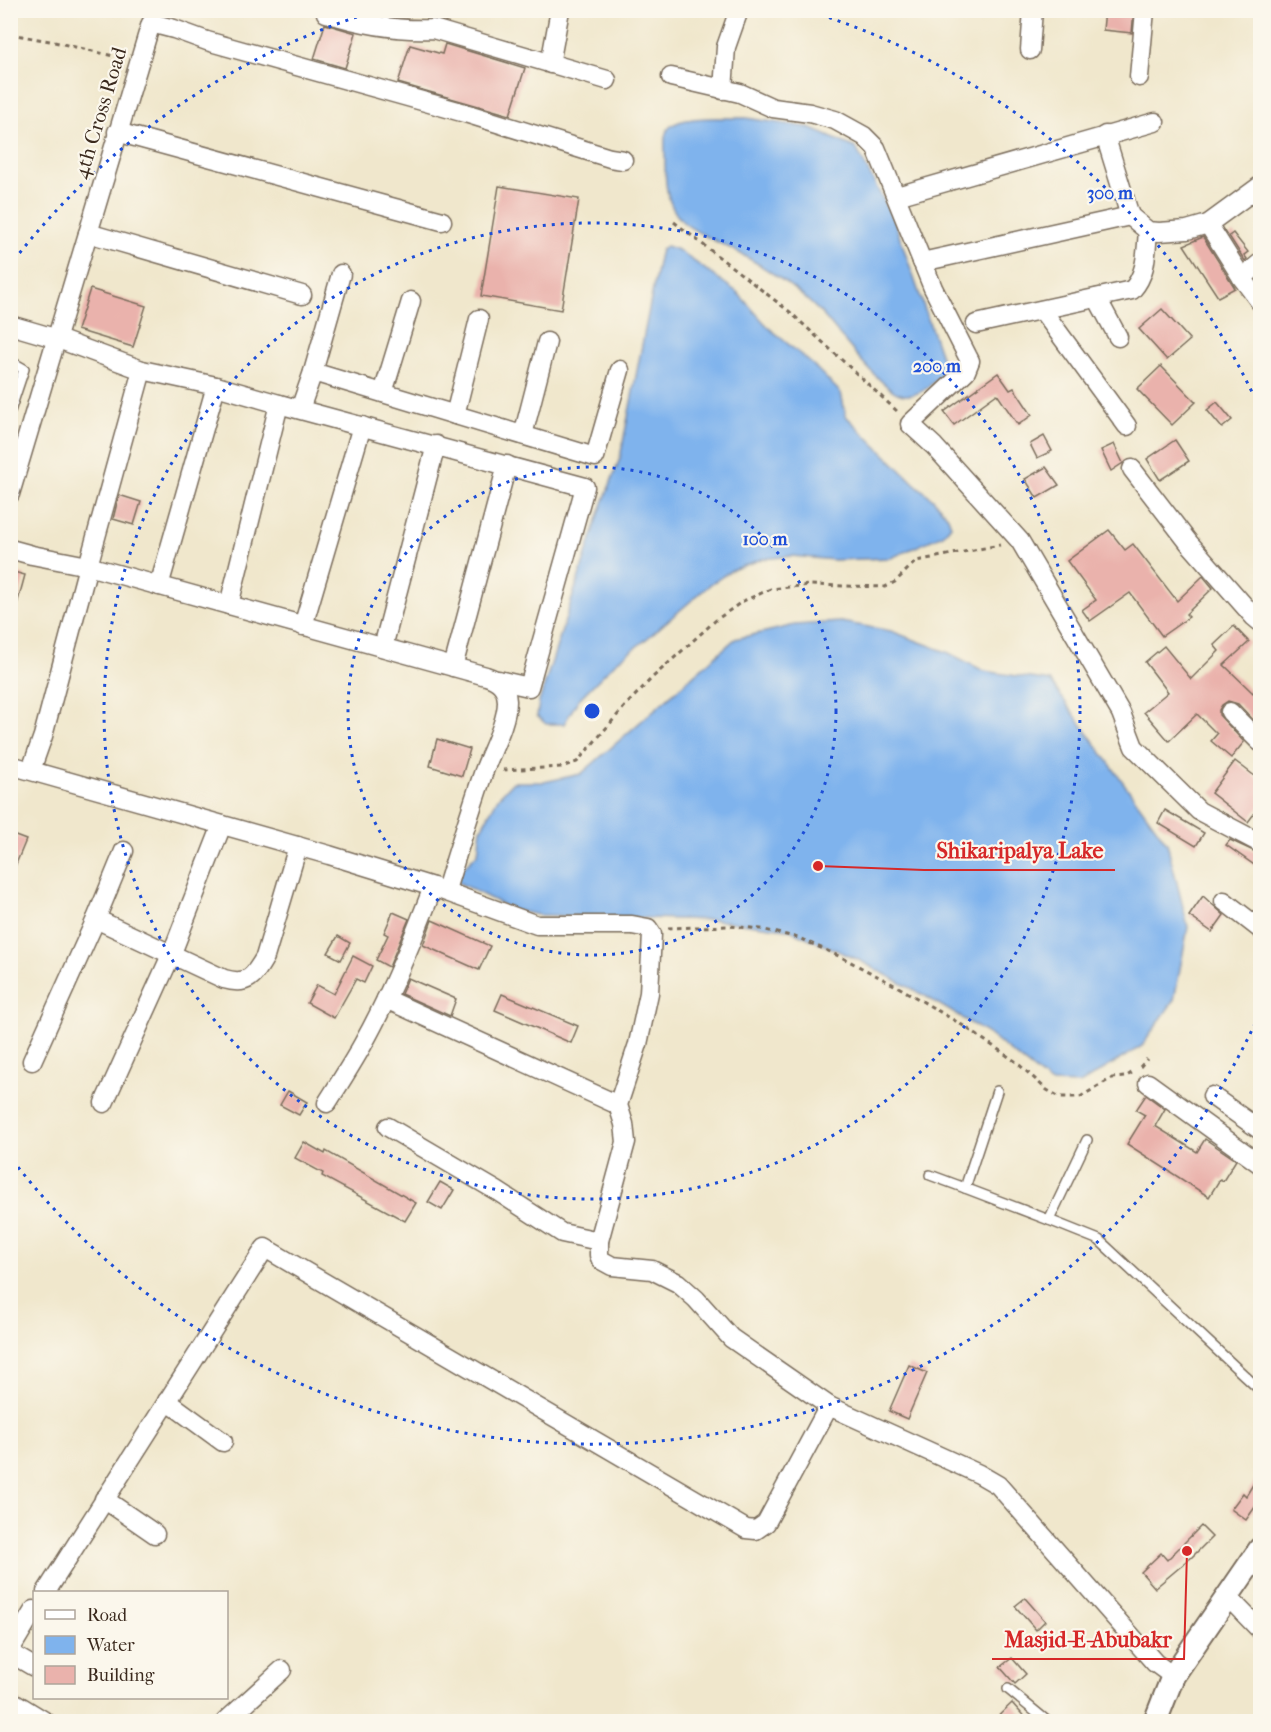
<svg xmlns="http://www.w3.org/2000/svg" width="1271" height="1732" viewBox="0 0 1271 1732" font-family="'IM FELL French Canon',serif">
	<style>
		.water { fill: #7fb3ed; stroke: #5d6e86; stroke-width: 1.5 }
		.building { fill: #eab2ac }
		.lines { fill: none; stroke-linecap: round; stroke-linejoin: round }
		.service-casing { stroke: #7a6c5b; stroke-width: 12 }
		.minor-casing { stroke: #7a6c5b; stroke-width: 21 }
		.tertiary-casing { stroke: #7a6c5b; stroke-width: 26 }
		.path { stroke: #7a6c5b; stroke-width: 3; stroke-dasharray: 4.5 4.5; stroke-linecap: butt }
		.service { stroke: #fff; stroke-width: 9 }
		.minor { stroke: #fff; stroke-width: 18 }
		.tertiary { stroke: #fff; stroke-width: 22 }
		.ring { fill: none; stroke: #1d4ed8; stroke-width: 3; stroke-dasharray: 3 6 }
		.labels { text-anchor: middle; stroke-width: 4.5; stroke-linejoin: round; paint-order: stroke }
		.street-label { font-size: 21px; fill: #3b2a1e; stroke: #fbf7ec }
		.centre { fill: #1d4ed8; stroke: #fbf7ec; stroke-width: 3 }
		.ring-label { font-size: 18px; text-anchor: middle; font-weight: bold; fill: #1d4ed8; stroke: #fbf7ec; stroke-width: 4.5; stroke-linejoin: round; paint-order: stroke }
		.leader { fill: none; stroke: #d62828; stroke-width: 2 }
		.callout-dot { fill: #d62828; stroke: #fbf7ec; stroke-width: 2 }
		.callout-label { font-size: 22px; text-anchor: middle; font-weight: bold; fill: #d62828; stroke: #fbf7ec; stroke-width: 4.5; stroke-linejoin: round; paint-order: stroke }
	</style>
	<rect width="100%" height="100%" fill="#fbf7ec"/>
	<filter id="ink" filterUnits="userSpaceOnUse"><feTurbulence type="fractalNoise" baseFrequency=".0167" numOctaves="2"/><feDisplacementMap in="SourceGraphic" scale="12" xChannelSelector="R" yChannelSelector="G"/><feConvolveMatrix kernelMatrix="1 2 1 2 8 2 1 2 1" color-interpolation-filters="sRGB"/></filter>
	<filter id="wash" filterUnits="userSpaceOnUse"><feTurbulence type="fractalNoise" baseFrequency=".008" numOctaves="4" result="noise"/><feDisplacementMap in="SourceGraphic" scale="24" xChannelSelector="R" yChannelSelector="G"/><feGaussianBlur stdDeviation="1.35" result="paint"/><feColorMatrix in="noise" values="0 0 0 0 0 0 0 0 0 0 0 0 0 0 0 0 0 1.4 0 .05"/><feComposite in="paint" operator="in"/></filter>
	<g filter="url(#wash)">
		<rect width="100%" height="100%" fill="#f0e7cc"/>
		<g class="water">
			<path d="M746,118L807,127L856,148L894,220L946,371C932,383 919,400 900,394C880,388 838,332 822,314C796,287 762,265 730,248C715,240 695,233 682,221C664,203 665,176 665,153C665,144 663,133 670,127C683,114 728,119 746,118Z"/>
			<path d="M666,246L678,250L737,292L769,328L812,364L841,393L846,416L914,483L933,499L948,517L951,525L943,535L891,558L834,560L792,556L762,559L732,570L712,583L644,641L616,662L578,700L564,724H546L537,716L539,702L600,511L620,458L659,258L661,250Z"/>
			<path d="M841,622L891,631L949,653L984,671L1050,681L1167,843L1188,927L1174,1000L1142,1046L1080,1084L1050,1083L987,1033L927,997L857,959L787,929L715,920L538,915L513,910L451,879L478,853L481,829L498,798L513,782H544L581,774L735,639L795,625Z"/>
		</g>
		<g id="blocks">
			<g class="building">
				<path d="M1105,10H1134L1132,33L1103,30Z"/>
				<path d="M325,24L356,33L345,68L314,59Z"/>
				<path d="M445,44L525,68L510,115L398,83L410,45L442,54Z"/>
				<path d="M499,186L579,199L561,310L481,296Z"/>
				<path d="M1233,233L1248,252L1244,255L1247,259L1245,261L1229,236Z"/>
				<path d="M1203,237L1235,288L1218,297L1184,245Z"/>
				<path d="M90,289L146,306L133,347L77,330Z"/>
				<path d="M1162,309L1190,340L1167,360L1139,329Z"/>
				<path d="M1161,366L1196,402L1172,425L1137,389Z"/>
				<path d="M998,373L1010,390L1014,388L1032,415L1018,425L997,394L954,425L944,412Z"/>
				<path d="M1217,402L1232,420L1222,428L1207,410Z"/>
				<path d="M1044,436L1052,451L1037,458L1030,444Z"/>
				<path d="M1175,440L1189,461L1160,480L1147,459Z"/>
				<path d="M1114,444L1123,463L1111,471L1101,450Z"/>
				<path d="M1046,467L1059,485L1037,498L1025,479Z"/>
				<path d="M119,495L141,502L134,525L113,519Z"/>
				<path d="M1109,530L1125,550L1133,544L1177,601L1203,576L1213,588L1186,614L1189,617L1162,636L1130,593L1090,621L1082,610L1096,600L1067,561Z"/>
				<path d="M10,571L25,575L15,612L10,611Z"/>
				<path d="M1234,626L1249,642L1224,665L1253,693L1260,685V727L1238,704L1228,701L1222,705L1219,710V715L1244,742L1231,758L1211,741L1217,734L1197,714L1169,741L1144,712L1168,692L1145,662L1164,646L1191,679L1219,651L1214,645Z"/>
				<path d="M437,739L470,749L462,776L430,766Z"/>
				<path d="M1235,761L1260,780V806L1248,822L1211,793Z"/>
				<path d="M1165,810L1204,833L1196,846L1158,823Z"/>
				<path d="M10,834L26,840L11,876H10Z"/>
				<path d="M1230,840L1260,854V869L1226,845Z"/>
				<path d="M1203,896L1224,915L1212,932L1189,916Z"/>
				<path d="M393,912L409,919L389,967L376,960L388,935L384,933Z"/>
				<path d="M432,920L490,946L479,970L423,945Z"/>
				<path d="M338,936L350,943L341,960L328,953Z"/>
				<path d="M353,956L372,966L364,983L356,979L334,1018L307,1003L317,985L334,994Z"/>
				<path d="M408,978L456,999L450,1016L401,994Z"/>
				<path d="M502,994L578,1026L571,1043L495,1010Z"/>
				<path d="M288,1091L307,1102L299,1115L280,1105Z"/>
				<path d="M1146,1095L1165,1109L1155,1126L1197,1152L1205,1139L1236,1160L1223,1181L1220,1179L1209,1197L1127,1144L1145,1115L1136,1110Z"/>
				<path d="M304,1142L325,1154L326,1151L416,1203L405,1221L322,1176L323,1173L295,1158Z"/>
				<path d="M440,1182L454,1190L442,1210L428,1202Z"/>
				<path d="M909,1365L927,1373L907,1419L889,1411Z"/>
				<path d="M1260,1473V1500L1246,1520L1231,1509L1243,1493L1246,1496Z"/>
				<path d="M1201,1526L1212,1537L1192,1557L1155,1588L1141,1572L1161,1553L1167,1560Z"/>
				<path d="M1025,1598L1045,1621L1036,1630L1015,1606Z"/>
				<path d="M1012,1658L1026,1674L1015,1684L1000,1667Z"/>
				<path d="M1012,1703L1029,1722H992Z"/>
			</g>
		</g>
	</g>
	<g filter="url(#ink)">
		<use href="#blocks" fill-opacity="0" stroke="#7a6c5b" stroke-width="1.5"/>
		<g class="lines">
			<g class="service-casing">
				<g id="service">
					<path d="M10,361L24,369L10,411"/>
					<path d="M997,1091L965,1188L1049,1220"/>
					<path d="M1087,1140L1049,1220L1099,1240L1260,1390"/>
					<path d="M930,1175L965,1188"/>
					<path d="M1008,1689L1048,1722"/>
				</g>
			</g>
			<g class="minor-casing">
				<g id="minor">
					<path d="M327,10L326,13C361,24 396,31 433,29L607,80"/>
					<path d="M1030,50L1033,10"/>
					<path d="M550,64L560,10"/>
					<path d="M671,77L740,93L773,108L810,113L835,120L864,136L876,148L933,288L970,361L966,371L910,424L934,446L1020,541L1121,713L1134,747L1199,811L1260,843"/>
					<path d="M1139,77L1145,10"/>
					<path d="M723,90L726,47L739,10"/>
					<path d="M117,132L442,221"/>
					<path d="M1105,135L1130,216L1148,231L1159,232L1187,230L1208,224L1260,186"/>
					<path d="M897,196L1155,122"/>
					<path d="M1208,224L1242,278L1260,302"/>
					<path d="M88,233L302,295"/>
					<path d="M922,262L1130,216"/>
					<path d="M1242,278L1260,263"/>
					<path d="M1097,298L1118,337"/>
					<path d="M1042,310L1127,426"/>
					<path d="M976,324L1132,290C1147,274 1146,252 1148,231"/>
					<path d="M10,325L58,339L142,370L216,386L279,404"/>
					<path d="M142,370L88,566L486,676C499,680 506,686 507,701C507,723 491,751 484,771C470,811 458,851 446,890"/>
					<path d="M313,372L341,274"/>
					<path d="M383,393L411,301"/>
					<path d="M300,409L313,372L595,457L620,370"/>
					<path d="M455,415L479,319"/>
					<path d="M523,435L547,342"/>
					<path d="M1132,469L1189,543L1254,617L1260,622"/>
					<path d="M10,494L151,23L174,29L207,41L465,113L610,158L623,160"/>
					<path d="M10,549L32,555L88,566L43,736L31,770"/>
					<path d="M159,586L216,386"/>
					<path d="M229,605L279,404L585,487L529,687L498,680"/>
					<path d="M303,626L362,426"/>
					<path d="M383,647L436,445"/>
					<path d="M453,667L507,465"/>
					<path d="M1230,712L1260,742"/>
					<path d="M10,765L329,855L433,887C413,940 391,994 363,1044C352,1064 339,1084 327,1103"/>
					<path d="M433,887L537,925H632L648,928L652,934L649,993L638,1044L618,1105L624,1124L626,1142L599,1241V1255L601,1260L612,1266L652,1270L678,1283L696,1299L731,1338L829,1406"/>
					<path d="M1224,901L1260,929"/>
					<path d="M96,919L224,979C248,986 254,976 265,957L298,846"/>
					<path d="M386,999L618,1105"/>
					<path d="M32,1061L96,919L124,851"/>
					<path d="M1148,1083L1260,1164"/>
					<path d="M1212,1096L1260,1130"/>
					<path d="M104,1103L172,953L222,825"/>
					<path d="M388,1127L497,1191L562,1233L599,1241"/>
					<path d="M167,1401L223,1442"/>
					<path d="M104,1499L155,1534"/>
					<path d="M46,1592L265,1248L746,1529L756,1530L766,1523L829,1406L979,1474L998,1485L1155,1663L1173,1676"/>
					<path d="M1228,1597L1260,1630"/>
					<path d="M10,1650L34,1610"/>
					<path d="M10,1653L34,1667"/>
					<path d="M10,1700L46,1722"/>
					<path d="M225,1722L282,1670"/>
				</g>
			</g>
			<g class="tertiary-casing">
				<path id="tertiary" d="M1155,1722L1173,1676L1260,1549"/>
			</g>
			<g class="path">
				<path d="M10,34L50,41L122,58"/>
				<path d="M674,222L790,312L898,412"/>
				<path d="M503,770L561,767L577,762L626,705L652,678L716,620L743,601L771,589L809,585L885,587L895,582L916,561L1000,545"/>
				<path d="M668,928L729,926L761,929L799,938L843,958L900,988L962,1025L1015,1061L1047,1090L1060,1097H1080L1112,1078L1125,1077L1135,1071"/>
				<path d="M1140,1067L1147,1059"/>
			</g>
			<use href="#service" class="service"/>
			<use href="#minor" class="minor"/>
			<use href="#tertiary" class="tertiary"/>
		</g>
	</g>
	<g class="ring">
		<circle cx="592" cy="711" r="244"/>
		<circle cx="592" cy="711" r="488"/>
		<path d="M1259 1015A733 733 0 0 1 14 1162M14 260A733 733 0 0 1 372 12M812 12A733 733 0 0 1 1259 407"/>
	</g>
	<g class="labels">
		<g class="street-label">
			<text transform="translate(100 113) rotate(-73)" y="7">4th Cross Road</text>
		</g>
	</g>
	<circle cx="592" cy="711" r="9" class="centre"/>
	<g class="ring-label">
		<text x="1110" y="199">300 m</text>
		<text x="937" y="372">200 m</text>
		<text x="765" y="545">100 m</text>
	</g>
	<path class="leader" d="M818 866L924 870H1115M1187 1551L1184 1659H992"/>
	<g class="callout-dot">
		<circle cx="818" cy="866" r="6"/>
		<circle cx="1187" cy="1551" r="6"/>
	</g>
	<g class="callout-label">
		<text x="1020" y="858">Shikaripalya Lake</text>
		<text x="1088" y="1647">Masjid-E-Abubakr</text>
	</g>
	<rect width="1271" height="1732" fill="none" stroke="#fbf7ec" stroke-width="36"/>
	<rect x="33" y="1591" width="195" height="108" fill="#fbf7ec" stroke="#aea59a" stroke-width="1.5"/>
	<rect x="45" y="1610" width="30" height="9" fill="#ffffff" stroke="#aea59a" stroke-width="1.5"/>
	<text x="87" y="1621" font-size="18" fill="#3b2a1e">Road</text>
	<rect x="45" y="1636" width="30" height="18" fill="#7fb3ed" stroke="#aea59a" stroke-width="1.5"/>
	<text x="87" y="1651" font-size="18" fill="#3b2a1e">Water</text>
	<rect x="45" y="1666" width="30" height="18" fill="#eab2ac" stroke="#aea59a" stroke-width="1.5"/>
	<text x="87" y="1681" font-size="18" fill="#3b2a1e">Building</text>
</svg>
